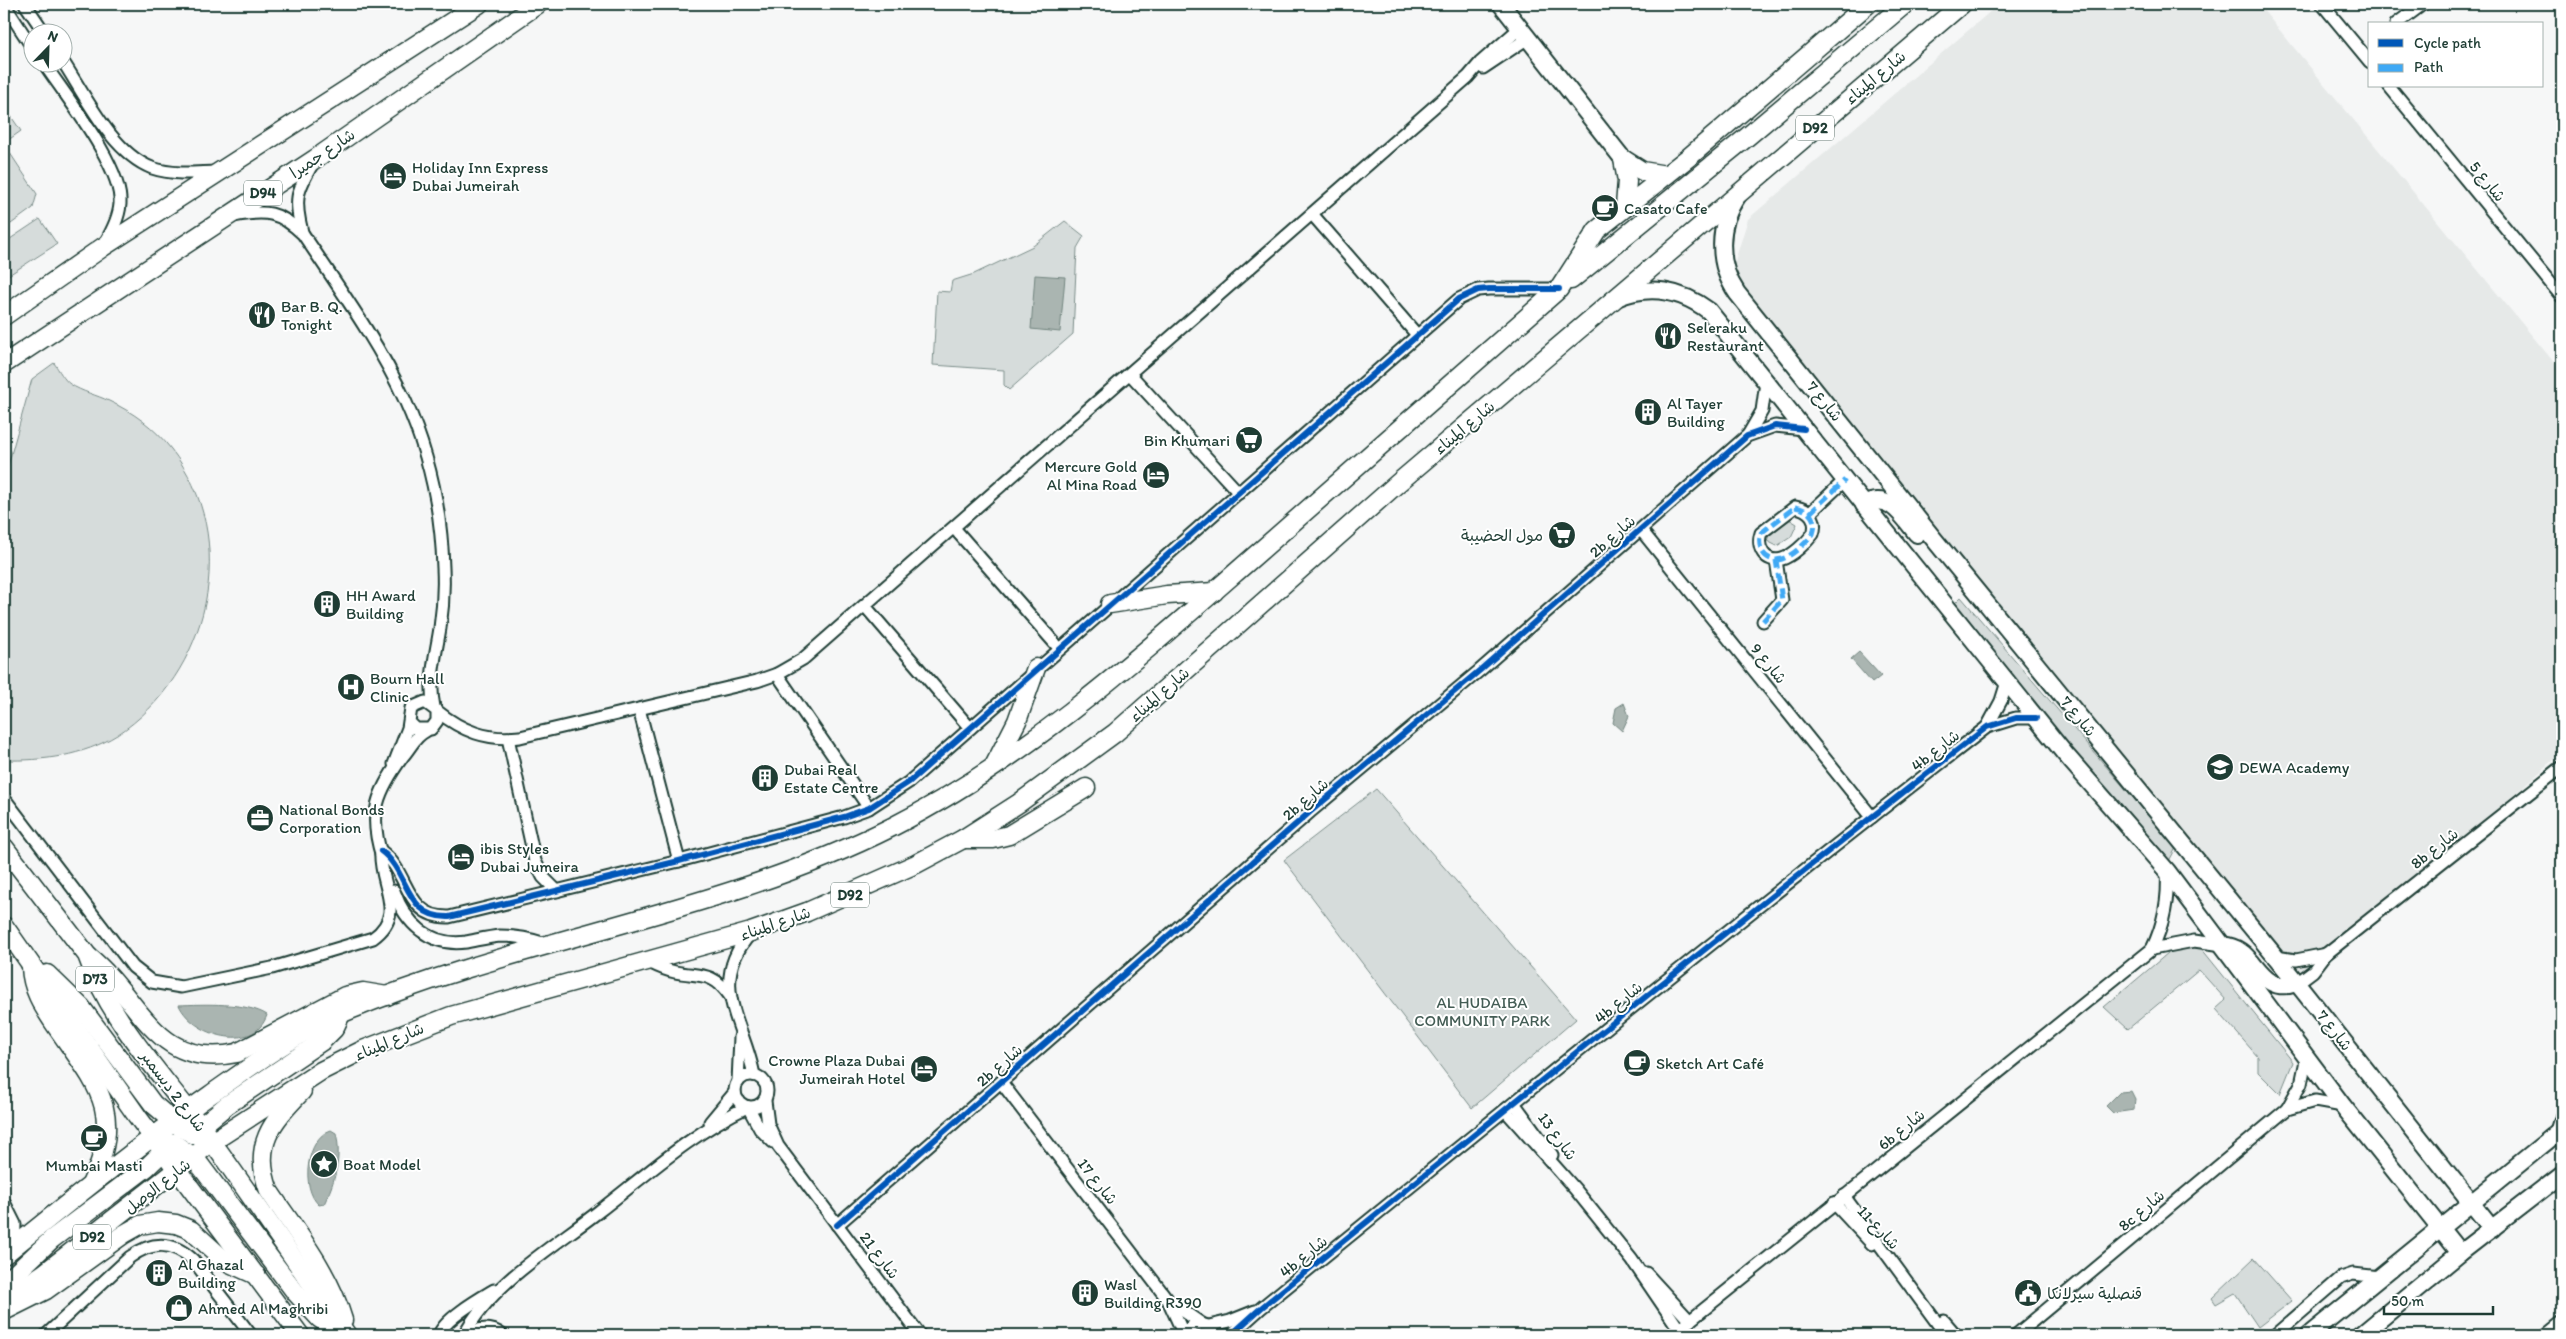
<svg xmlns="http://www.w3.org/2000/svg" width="2566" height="1339" viewBox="0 0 2566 1339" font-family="Itim,'Playpen Sans Arabic',sans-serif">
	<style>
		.built { fill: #e6e9e8 }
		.green { fill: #d6dcdb; stroke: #7a8c88 }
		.water { fill: #aab5b1; stroke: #72857f }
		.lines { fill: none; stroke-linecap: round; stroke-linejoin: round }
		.street-casing { stroke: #1f3d34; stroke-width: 15 }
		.secondary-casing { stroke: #1f3d34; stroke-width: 20 }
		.primary-casing { stroke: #1f3d34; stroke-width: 21 }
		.street { stroke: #fff; stroke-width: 11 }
		.secondary { stroke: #fff; stroke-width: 16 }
		.primary { stroke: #fff; stroke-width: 18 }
		.quiet { stroke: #3fa9f5; stroke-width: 5; stroke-dasharray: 10 5; stroke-linecap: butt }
		.cycleway-casing { stroke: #fff; stroke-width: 9 }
		.cycleway { stroke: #0057b8; stroke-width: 6 }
		.labels { text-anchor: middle; stroke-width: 4; stroke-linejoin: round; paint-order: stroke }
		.shield { fill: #fff; stroke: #627771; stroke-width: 1 }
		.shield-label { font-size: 15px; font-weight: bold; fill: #1f3d34 }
		.street-label { font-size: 16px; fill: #1f3d34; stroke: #fff }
		.poi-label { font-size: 16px; fill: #1f3d34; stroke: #fff; text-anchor: start }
		.park-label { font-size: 16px; fill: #445d55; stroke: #fff }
	</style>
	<rect width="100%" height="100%" fill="#f6f7f7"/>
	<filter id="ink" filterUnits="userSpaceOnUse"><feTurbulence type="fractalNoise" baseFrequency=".02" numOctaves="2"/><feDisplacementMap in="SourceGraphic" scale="10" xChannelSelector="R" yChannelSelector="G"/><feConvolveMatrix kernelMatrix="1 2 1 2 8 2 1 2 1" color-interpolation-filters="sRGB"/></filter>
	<g filter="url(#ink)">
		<path class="built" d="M1999,4H2258L2562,372V753L2297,983L1730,277L1748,219Z"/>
		<g class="green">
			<path d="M4,106L21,131L4,143Z"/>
			<path d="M4,144L37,194L33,208L4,229Z"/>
			<path d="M40,219L57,244L4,278V243Z"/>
			<path d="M1065,221L1084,236L1077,248L1073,334L1009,390L1004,385V370L933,365L937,291L950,292L952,281L974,274L1033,246Z"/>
			<path d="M54,363C59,370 64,380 70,384C82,392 97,395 109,401C133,412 155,428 171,449C242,539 209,675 117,735C83,756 43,761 4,760V480L32,379Z"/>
			<path d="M1784,516L1797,524L1791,537L1777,546L1767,541L1771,529Z"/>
			<path d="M1961,597L2176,848L2169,861L2067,749L1953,605Z"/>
			<path d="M1376,789L1576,1019L1472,1108L1284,860Z"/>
			<path d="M2180,943L2201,948L2293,1062L2280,1094L2258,1072V1057L2216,1009L2226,1000L2199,970L2128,1029L2104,1007Z"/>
			<path d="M2254,1258L2292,1301L2258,1327L2235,1293L2216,1304L2212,1298Z"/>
		</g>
		<g class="water">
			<path d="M1035,275L1065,277L1060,332L1031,329Z"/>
			<path d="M1859,652L1881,676L1872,683L1851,659Z"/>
			<path d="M1624,703L1629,716L1622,731L1613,723L1616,708Z"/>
			<path d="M179,1005C203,1004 247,1002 267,1015C254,1054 193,1036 179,1005Z"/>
			<path d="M2131,1091L2135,1099L2134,1110L2113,1113L2106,1106L2120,1092Z"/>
			<path d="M331,1130L336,1133C342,1157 335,1182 324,1204L319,1205C300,1188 306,1138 331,1130Z"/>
		</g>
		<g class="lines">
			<g class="street-casing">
				<g id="street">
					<path d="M4,4L32,47"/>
					<path d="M25,4L44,32"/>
					<path d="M2322,4L2370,62"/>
					<path d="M2396,24L2423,4"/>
					<path d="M62,60C85,95 112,153 152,168C173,175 195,173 217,172"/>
					<path d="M43,62C64,94 123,167 120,204C119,218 112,231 105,243"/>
					<path d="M1483,68L1528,38"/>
					<path d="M2389,86L2562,297"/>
					<path d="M1312,214L1418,336"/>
					<path d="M234,216C266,210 279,211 303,234C379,347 439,425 443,568C444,588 443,608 440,628C436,655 428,680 434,707"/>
					<path d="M302,232C294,200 296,192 313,163"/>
					<path d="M1130,374L1239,493"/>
					<path d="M1748,435L1762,411L1766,382"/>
					<path d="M1795,507C1810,509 1818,520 1813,534C1806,543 1792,556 1782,559C1765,564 1756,547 1761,533Z"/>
					<path d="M1810,513L1845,480"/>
					<path d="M954,528L1059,648"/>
					<path d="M1641,530L1872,817"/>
					<path d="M865,606L970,728"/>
					<path d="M1763,621L1782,600L1776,560"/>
					<path d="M777,674L869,808"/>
					<path d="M639,709L679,861"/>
					<path d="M437,711C462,731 487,741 520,737L757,681L777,674L803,659L1468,77L1480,63L1520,28"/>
					<path d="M1987,727L2001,701L2007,682"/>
					<path d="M508,738L535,861L543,877L557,891"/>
					<path d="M394,764L408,728L411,708L425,702L437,711V721L431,729H416L409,722"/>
					<path d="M4,798L133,967L152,982L181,987L272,968L373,938C408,913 378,884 381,851"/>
					<path d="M381,851C410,872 404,918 449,917L679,861L844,817L869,808L909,782L1459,299L1478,290L1489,289H1559"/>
					<path d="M382,857C368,813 377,792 403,756C411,747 415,736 426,731"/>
					<path d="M394,891C405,923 430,947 466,942C477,940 489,937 500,936C516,936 531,939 546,944"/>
					<path d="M750,934C707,983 744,1023 754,1075"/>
					<path d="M2152,949C2164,924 2169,900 2167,871"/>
					<path d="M2276,957L2296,960L2326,954"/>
					<path d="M649,962C657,966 665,970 675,972C700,977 713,971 730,996"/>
					<path d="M2297,983L2313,971L2326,954L2562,767"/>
					<circle cx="751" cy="1091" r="16"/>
					<path d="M738,1082L740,1037"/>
					<path d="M1001,1082L1168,1300L1184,1335"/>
					<path d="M765,1101L768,1124L778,1146L920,1335"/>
					<path d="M1514,1103L1552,1155"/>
					<path d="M748,1107L760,1129L773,1142"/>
					<path d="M2287,1109L2301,1084L2307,1056"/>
					<path d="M1505,1110L1575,1189L1632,1260L1679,1329"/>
					<path d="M710,1122L735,1092"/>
					<path d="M2556,1134L2562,1115"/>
					<path d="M1844,1196L1946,1335"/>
					<path d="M4,1202L15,1224L14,1247"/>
					<path d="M1834,1203L1872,1244"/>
					<path d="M837,1225L1310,812L1479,671L1747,436L1775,426L1804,429"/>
					<path d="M1646,1273L1690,1321"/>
					<path d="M1172,1303L1202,1324"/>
					<path d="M1944,1321L1956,1335"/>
					<path d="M1209,1326L1230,1321L1255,1311"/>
					<path d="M466,1333C479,1329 490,1326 502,1335"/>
					<path d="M46,1335L130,1257C152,1241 173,1241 193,1260L251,1335"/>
					<path d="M439,1335C444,1319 479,1299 494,1290"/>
					<path d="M464,1335C490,1284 553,1247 598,1212C646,1175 692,1133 747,1107"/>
					<path d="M1185,1335C1192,1320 1209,1322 1217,1335"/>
					<path d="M1231,1335L1261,1308C1502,1112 1742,917 1987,727L2016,718H2036"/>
					<path d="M1672,1335L2152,949L2194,941L2223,945"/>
					<path d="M2016,1335L2287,1109L2315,1101L2343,1106"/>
					<path d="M2275,1335L2341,1278L2353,1274L2380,1277"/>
					<path d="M2546,1335L2562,1322"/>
				</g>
			</g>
			<g class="secondary-casing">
				<g id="secondary">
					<path d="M1501,4L1623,159"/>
					<path d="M1738,195C1717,225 1717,264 1737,293L1933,538L2297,983L2492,1229"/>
					<path d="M1616,298C1649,284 1681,290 1709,311L2065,754L2167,871L2343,1106L2460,1253"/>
					<path d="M1864,505C1889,491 1903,517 1917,534"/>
					<path d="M2228,946C2258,952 2258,996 2297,983"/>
					<path d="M2309,1335L2562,1129"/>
					<path d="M2361,1335L2460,1253L2562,1174"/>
				</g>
			</g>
			<g class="primary-casing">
				<g id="primary">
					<path d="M1623,159L1627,181L1625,206"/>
					<path d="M1623,159L1642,171L1666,175"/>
					<path d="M1571,280L1747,137L1905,4"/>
					<path d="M4,316L103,247L479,4"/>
					<path d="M4,364L315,159L538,4"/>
					<path d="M1110,604L1167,595L1214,592"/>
					<path d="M994,766L1017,721L1036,668"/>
					<path d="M963,839H993L1009,835L1086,788"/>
					<path d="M4,847L87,955C111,1025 170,1083 213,1143C258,1206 302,1271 347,1335"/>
					<path d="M4,926L137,1116L300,1335"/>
					<path d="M89,957C141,999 155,1070 237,1053L345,996L363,992L387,996"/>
					<path d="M31,967C32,989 42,1005 54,1023C94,1082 126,1109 92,1182"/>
					<path d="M47,974L81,1007L153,1104L181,1128L209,1141"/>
					<path d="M302,1091C271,1123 252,1145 269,1191C297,1233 329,1272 343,1320"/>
					<path d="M192,1134L227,1105L322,1041L334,1029L341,1014"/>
					<path d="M152,1137L173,1143L194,1157L296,1293L319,1318L338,1331"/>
					<path d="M4,1255C71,1200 139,1145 210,1095C253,1065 297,1032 345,1012C523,938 719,914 892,827C1026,759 1138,658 1250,560C1353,470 1456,379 1559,289L1597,230L1689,157L1868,4"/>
					<path d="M4,1284L52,1239L147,1167L171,1144"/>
					<path d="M4,1300L43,1274L212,1142L321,1071L363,1050L451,1016L751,932L807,912L916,864L963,839L1019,803L1115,733L1398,483L1962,4"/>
					<path d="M4,1311L46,1290L124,1234L140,1225L158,1222L176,1224L191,1230L225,1261L256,1275"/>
				</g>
			</g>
			<use href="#street" class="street"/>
			<use href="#secondary" class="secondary"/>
			<use href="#primary" class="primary"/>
			<g class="quiet">
				<path d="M1795,507C1810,509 1818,520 1813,534C1806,543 1792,556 1782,559C1765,564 1756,547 1761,533Z"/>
				<path d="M1810,513L1845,480"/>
				<path d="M1763,621L1782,600L1776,560"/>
			</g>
			<g class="cycleway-casing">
				<g id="cycleway">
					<path d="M381,851C410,872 404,918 449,917L679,861L844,817L869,808L909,782L1459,299L1478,290L1489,289H1559"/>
					<path d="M837,1225L1310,812L1479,671L1747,436L1775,426L1804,429"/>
					<path d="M1231,1335L1261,1308C1502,1112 1742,917 1987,727L2016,718H2036"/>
				</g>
			</g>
			<use href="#cycleway" class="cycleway"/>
		</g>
	</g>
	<defs>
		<g id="hotel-disc" transform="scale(1.4375)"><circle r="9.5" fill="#1f3d34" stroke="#fff"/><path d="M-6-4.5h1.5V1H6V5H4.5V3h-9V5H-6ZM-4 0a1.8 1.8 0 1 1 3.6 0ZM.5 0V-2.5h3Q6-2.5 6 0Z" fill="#fff"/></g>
		<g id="cafe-disc" transform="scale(1.4375)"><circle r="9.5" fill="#1f3d34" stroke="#fff"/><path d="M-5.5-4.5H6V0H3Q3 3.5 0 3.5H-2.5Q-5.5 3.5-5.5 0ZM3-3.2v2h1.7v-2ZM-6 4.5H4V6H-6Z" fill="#fff"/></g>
		<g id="restaurant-disc" transform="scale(1.4375)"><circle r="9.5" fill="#1f3d34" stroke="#fff"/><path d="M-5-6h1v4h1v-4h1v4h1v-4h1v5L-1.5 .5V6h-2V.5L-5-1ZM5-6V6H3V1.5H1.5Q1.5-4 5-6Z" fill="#fff"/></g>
		<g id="building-disc" transform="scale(1.4375)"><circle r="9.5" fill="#1f3d34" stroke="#fff"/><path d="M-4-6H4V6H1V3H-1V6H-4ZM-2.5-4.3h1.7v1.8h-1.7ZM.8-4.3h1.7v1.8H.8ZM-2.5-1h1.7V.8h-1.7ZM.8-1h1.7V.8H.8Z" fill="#fff"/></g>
		<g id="supermarket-disc" transform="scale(1.4375)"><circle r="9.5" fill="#1f3d34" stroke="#fff"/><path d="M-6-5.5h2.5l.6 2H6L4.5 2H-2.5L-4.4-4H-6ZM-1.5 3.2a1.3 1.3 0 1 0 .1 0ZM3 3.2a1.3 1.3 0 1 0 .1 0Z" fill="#fff"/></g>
		<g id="hospital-disc" transform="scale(1.4375)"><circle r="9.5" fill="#1f3d34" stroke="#fff"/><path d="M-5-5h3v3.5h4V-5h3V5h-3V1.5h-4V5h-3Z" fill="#fff"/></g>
		<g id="university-disc" transform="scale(1.4375)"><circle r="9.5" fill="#1f3d34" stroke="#fff"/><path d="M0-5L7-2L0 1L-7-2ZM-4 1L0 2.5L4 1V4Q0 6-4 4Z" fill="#fff"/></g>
		<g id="office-disc" transform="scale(1.4375)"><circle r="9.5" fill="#1f3d34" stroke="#fff"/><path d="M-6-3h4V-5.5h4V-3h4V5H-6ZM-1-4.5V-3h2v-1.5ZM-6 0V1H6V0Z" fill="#fff"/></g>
		<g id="sight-disc" transform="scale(1.4375)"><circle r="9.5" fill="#1f3d34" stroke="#fff"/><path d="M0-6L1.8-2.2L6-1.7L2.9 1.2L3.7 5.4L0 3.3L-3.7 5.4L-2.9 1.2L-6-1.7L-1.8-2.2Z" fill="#fff"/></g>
		<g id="civic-disc" transform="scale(1.4375)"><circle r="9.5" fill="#1f3d34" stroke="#fff"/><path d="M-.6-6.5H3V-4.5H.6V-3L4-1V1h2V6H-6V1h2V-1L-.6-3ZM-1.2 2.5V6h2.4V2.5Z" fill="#fff"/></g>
		<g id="shop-disc" transform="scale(1.4375)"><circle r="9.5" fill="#1f3d34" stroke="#fff"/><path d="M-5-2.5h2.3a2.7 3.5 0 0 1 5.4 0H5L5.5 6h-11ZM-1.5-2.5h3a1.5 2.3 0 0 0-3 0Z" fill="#fff"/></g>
	</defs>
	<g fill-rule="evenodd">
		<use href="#hotel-disc" x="393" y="176"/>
		<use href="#cafe-disc" x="1605" y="208"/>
		<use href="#restaurant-disc" x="262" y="315"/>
		<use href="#restaurant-disc" x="1668" y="336"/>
		<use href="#building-disc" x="1648" y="412"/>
		<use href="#supermarket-disc" x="1249" y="440"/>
		<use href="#hotel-disc" x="1156" y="475"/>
		<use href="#supermarket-disc" x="1562" y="535"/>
		<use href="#building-disc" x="327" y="604"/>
		<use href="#hospital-disc" x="351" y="687"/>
		<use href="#university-disc" x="2220" y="767"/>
		<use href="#building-disc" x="765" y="778"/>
		<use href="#office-disc" x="260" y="818"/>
		<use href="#hotel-disc" x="461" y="857"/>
		<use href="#cafe-disc" x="1637" y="1063"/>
		<use href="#hotel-disc" x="924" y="1069"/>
		<use href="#cafe-disc" x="94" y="1138"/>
		<use href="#sight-disc" x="324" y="1164"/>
		<use href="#building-disc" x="159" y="1273"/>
		<use href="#building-disc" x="1085" y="1293"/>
		<use href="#civic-disc" x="2028" y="1293"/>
		<use href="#shop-disc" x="179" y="1308"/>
	</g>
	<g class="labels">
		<g class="shield">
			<rect x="1796" y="115.5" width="38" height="25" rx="4"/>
			<rect x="244" y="180.5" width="38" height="25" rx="4"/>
			<rect x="831" y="882.5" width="38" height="25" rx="4"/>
			<rect x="76" y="966.5" width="38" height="25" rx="4"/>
			<rect x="73" y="1224.5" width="38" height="25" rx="4"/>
		</g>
		<g class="shield-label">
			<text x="1815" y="133">D92</text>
			<text x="263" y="198">D94</text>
			<text x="850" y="900">D92</text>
			<text x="95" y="984">D73</text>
			<text x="92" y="1242">D92</text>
		</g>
		<g class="street-label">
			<text transform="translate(1875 77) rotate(-40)" y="6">شارع الميناء</text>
			<text transform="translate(322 153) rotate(-34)" y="6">شارع جميرا</text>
			<text transform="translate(2488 181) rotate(51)" y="6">شارع 5</text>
			<text transform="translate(1825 401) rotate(51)" y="6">شارع 7</text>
			<text transform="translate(1464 427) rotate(-40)" y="6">شارع الميناء</text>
			<text transform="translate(1612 536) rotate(-41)" y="6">2b شارع</text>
			<text transform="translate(1769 663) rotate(51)" y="6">شارع 9</text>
			<text transform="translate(1159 694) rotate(-41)" y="6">شارع الميناء</text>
			<text transform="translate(2079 716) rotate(51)" y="6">شارع 7</text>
			<text transform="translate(1935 750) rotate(-38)" y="6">4b شارع</text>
			<text transform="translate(1305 799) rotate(-41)" y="6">2b شارع</text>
			<text transform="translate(2434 848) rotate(-38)" y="6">8b شارع</text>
			<text transform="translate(775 923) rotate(-19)" y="6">شارع الميناء</text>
			<text transform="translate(1618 1002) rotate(-39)" y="6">4b شارع</text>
			<text transform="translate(2335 1030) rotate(52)" y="6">شارع 7</text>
			<text transform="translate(389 1041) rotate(-23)" y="6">شارع الميناء</text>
			<text transform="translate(999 1065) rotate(-41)" y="6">2b شارع</text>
			<text transform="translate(174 1091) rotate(53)" y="6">شارع 2 ديسمبر</text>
			<text transform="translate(1901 1129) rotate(-39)" y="6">6b شارع</text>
			<text transform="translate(1558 1136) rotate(54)" y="6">شارع 13</text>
			<text transform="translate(1098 1181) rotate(52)" y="6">شارع 17</text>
			<text transform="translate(157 1186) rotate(-38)" y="6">شارع الوصل</text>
			<text transform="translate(2141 1210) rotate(-40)" y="6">8c شارع</text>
			<text transform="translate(1879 1227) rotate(47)" y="6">شارع 11</text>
			<text transform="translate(880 1255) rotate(53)" y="6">شارع 21</text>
			<text transform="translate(1303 1256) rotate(-39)" y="6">4b شارع</text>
		</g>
		<g class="poi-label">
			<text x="412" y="173">Holiday Inn Express<tspan x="412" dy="18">Dubai Jumeirah</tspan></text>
			<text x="1624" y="214">Casato Cafe</text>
			<text x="281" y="312">Bar B. Q.<tspan x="281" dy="18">Tonight</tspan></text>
			<text x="1687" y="333">Seleraku<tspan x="1687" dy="18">Restaurant</tspan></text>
			<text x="1667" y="409">Al Tayer<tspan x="1667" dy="18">Building</tspan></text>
			<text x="1230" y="446" text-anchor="end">Bin Khumari</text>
			<text x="1137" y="472" text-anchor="end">Mercure Gold<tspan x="1137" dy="18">Al Mina Road</tspan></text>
			<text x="1543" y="541" text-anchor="end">مول الحضيبة</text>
			<text x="346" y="601">HH Award<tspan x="346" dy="18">Building</tspan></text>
			<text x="370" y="684">Bourn Hall<tspan x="370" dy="18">Clinic</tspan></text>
			<text x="2239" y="773">DEWA Academy</text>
			<text x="784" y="775">Dubai Real<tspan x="784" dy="18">Estate Centre</tspan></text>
			<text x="279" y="815">National Bonds<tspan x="279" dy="18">Corporation</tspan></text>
			<text x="480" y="854">ibis Styles<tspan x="480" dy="18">Dubai Jumeira</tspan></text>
			<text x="905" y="1066" text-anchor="end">Crowne Plaza Dubai<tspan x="905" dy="18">Jumeirah Hotel</tspan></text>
			<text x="1656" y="1069">Sketch Art Café</text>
			<text x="343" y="1170">Boat Model</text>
			<text x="94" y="1171" text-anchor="middle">Mumbai Masti</text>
			<text x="178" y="1270">Al Ghazal<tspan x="178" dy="18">Building</tspan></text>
			<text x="1104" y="1290">Wasl<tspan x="1104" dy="18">Building R390</tspan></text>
			<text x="2047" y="1299">قنصلية سيرلانكا</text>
			<text x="198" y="1314">Ahmed Al Maghribi</text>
		</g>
		<g class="park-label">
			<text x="1482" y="1008">AL HUDAIBA<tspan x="1482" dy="18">COMMUNITY PARK</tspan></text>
		</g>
	</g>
	<rect width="2566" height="1339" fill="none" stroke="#fff" stroke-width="20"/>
	<rect x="10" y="10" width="2546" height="1319" fill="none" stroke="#1f3d34" stroke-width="2" filter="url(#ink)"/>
	<rect x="2368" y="22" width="175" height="65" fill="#ffffff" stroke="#a5b1ae"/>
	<rect x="2378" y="39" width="25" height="8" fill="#0057b8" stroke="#a5b1ae"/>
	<text x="2414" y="48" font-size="15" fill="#1f3d34">Cycle path</text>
	<rect x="2378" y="64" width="25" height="8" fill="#3fa9f5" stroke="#a5b1ae"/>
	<text x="2414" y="72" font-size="15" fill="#1f3d34">Path</text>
	<g transform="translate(48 48) rotate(23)"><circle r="24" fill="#ffffff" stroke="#a5b1ae"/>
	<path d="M0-4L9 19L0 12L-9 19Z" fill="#1f3d34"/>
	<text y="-8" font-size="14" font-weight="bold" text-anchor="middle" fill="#1f3d34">N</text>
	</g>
	<path d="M2384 1306v8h109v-8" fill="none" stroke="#1f3d34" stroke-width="2.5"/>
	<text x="2391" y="1306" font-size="15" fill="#1f3d34" stroke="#ffffff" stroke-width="4" paint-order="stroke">50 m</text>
</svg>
